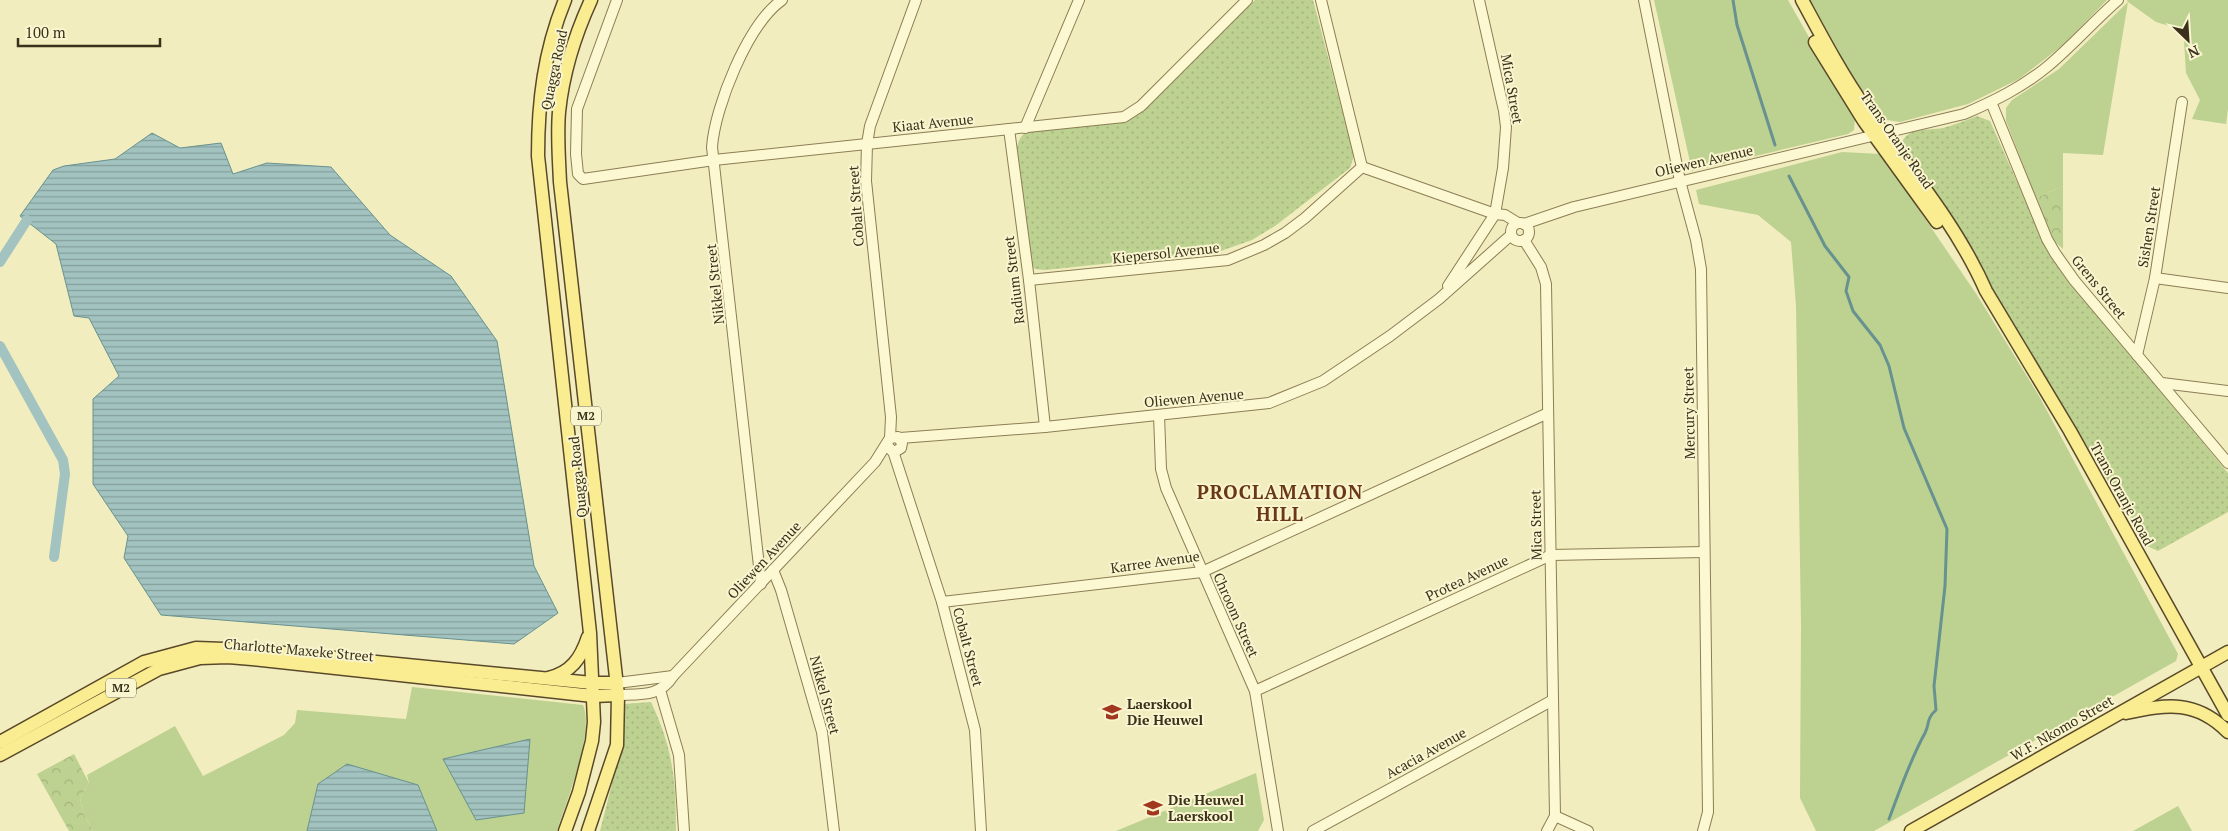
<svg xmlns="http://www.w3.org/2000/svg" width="2228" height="831" viewBox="0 0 2228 831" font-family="'PT Serif',serif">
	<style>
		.grass { fill: #bdd191 }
		.forest { fill: url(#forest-crowns) }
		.park { fill: url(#park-dots) }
		.water { fill: url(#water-rules); stroke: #68928f }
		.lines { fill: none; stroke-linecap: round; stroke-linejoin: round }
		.stream { stroke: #68928f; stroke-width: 3 }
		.canal { stroke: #a2c3c0; stroke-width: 10 }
		.minor-casing { stroke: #8c7d55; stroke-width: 12 }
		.major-casing { stroke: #59492a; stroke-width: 15 }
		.minor { stroke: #fcf8d2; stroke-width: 10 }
		.major { stroke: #faed91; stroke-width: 12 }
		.labels { text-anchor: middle; stroke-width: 4; stroke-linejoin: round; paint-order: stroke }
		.shield { fill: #f9f5ce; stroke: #736b51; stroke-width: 1 }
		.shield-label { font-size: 12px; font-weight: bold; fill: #3a301b }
		.street-label { font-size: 14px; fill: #3a301b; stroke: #f9f5ce }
		.poi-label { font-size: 14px; font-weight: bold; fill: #3a301b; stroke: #f9f5ce; text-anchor: start }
		.district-label { font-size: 19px; font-weight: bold; letter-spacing: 1px; fill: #6b3816; stroke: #f9f5ce }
	</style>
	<defs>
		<pattern id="forest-crowns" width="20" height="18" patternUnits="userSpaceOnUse" patternTransform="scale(1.25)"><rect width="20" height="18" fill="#bdd191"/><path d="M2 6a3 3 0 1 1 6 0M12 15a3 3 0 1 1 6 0" fill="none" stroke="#a3b47c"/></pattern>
		<pattern id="park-dots" width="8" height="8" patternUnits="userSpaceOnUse" patternTransform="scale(1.25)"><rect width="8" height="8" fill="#bdd191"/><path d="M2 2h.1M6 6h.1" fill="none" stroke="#a3b47c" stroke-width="1.8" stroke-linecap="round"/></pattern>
		<pattern id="water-rules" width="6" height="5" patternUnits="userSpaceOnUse" patternTransform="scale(1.25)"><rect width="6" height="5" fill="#a2c3c0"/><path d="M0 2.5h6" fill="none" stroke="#859f9b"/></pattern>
	</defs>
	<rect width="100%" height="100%" fill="#f2edbe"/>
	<g class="grass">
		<path d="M1654,0H1788L1855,119L1854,130L1848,134L1692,171Z"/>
		<path d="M1808,0H2107L2063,45L2019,79L1968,104L1900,122L1887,120L1875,111L1839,57Z"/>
		<path d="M2127,0H2228V109L2226,124L2192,119L2200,100L2186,73L2184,41L2180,32L2176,28L2156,22L2128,2L2103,155L2063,153V186L2036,198L2006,121V108L2012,100L2059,69L2128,2Z"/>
		<path d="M1842,152L1881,154L1977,295L2039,396L2178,654L2176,661L1874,831H1816L1800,798L1801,625L1796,306L1791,242L1758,215L1699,204L1696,190Z"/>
		<path d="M412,687L583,705C595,732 566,802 557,831H437L418,785L318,784L307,831H93L83,813L80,798L89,783L87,775L175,726L203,776L284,735L295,723L297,710L406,719Z"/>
		<path d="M1256,773L1264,820L1258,831H1116Z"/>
		<path d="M2178,806L2192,831H2133Z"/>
	</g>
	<g class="forest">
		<path d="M2063,186V249L2054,241L2036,198Z"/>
		<path d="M74,754L89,783L80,798L83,813L93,831H69L37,774Z"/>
	</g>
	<g class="park">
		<path d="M1255,0H1313L1354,156L1350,168L1275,226L1252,240L1218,252L1045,270L1035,269L1031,265L1016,150C1019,140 1020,134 1031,130L1118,123L1134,117L1151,104Z"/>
		<path d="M1977,116L1990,121L2046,247L2062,273L2228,473V512L2158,551L2147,546L1964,241L1902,147C1902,126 1930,131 1943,128C1954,125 1966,120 1977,116Z"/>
		<path d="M651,702C673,749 676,780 676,831H600L624,737V704Z"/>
	</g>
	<g class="water">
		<path d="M152,133L180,148L221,143L233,174L267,163L331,167L390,235L451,276L497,341L534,566L558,613L514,644L161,615L124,558L128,536L93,484V399L119,376L89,318L74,316L56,244L20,216L53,170L64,166L115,159Z"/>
		<path d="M530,739L524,813L476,820L443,759Z"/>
		<path d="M347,764L418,785L437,831H307L318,784Z"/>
	</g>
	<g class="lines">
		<g class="stream">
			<path d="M1733,0L1737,25L1775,145"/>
			<path d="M1789,176L1825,246L1849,277L1846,291L1853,311L1880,345L1889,366L1904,428L1947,529L1945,586L1934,686L1936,710C1926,719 1930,723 1925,733C1910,760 1900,790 1889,819"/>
		</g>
		<g class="canal">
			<path d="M0,262L27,220"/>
			<path d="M0,346L63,460L65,474L54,557"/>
		</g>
		<g class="minor-casing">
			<g id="minor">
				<path d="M617,0L577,109L576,154L578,174L583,179L714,160L1124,117L1141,106L1247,0"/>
				<path d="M1321,0L1362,167"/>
				<path d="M1644,0L1680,181L1696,240L1701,269L1708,812L1703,831"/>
				<path d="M1991,102L2047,239L2055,253L2074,280L2228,463"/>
				<path d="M1025,128L1079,0"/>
				<path d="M1009,129L1029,280L1045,427"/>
				<path d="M1362,167L1495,214L1505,215L1518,223"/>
				<circle cx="1520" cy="232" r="9"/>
				<path d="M1524,224L1574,207L1964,114C1994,101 2023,87 2048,66C2072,46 2094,21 2118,0"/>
				<path d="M1524,240L1541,267L1546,284L1555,816"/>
				<path d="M2155,278L2228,288"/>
				<path d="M1029,280L1228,260L1264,245L1285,233L1305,218L1362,167"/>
				<path d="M1448,286L1495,214L1503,168L1506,127L1504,111L1479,0"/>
				<path d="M2137,355L2155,278L2182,102"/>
				<path d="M2162,383L2228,391"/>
				<path d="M1159,415L1161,469L1166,488L1255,691L1278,831"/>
				<path d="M890,438L891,417L866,181L867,144L870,126L916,0"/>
				<path d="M900,438L1045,427L1269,403L1323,381L1390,336L1439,299L1511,235"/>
				<path d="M893,451L942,602L975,730L981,831"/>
				<path d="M773,570L781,590L822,732L834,831"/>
				<path d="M761,584L712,147C715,106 748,24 782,0"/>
				<path d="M942,602L1202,572L1548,413"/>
				<path d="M617,683L673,676"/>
				<path d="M660,690L679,755L684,831"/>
				<path d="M1255,691L1551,555L1704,552"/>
				<path d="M618,695C641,694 660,697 673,676L875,462L890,438L898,437L902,443L901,448L896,451H892L887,445"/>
				<path d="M1555,816L1588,831"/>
				<path d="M1313,831L1553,700"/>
				<path d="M1547,831L1555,816"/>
			</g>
		</g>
		<g class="major-casing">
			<g id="major">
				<path d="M565,0C544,51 538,102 538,156L590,633L594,722L592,741L579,792L565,831"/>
				<path d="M1802,0C1822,37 1842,75 1866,109C1908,167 1957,225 1986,291L2070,431L2228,715"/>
				<path d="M1815,42L1864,121L1937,222"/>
				<path d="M548,678C571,673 581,658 588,637"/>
				<path d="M2126,713C2168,704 2196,700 2228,732"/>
				<path d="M0,742L144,662L196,648L253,650L592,683H617"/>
				<path d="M0,755L159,669L200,658L228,657L252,659L593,696L618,695"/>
				<path d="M588,831L617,745L618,695L560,182C559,159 557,135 559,112C563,73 575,35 591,0"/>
				<path d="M1911,831L2228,652"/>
			</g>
		</g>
		<use href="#minor" class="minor"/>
		<use href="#major" class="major"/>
	</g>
	<defs>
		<g id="school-bare" transform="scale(1.5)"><path d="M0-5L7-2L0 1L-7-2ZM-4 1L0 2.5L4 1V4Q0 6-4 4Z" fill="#a1371f" stroke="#f9f5ce" stroke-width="2.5" paint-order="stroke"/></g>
	</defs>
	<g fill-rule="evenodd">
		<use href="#school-bare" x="1112" y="712"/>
		<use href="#school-bare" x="1153" y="808"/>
	</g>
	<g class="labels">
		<g class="shield">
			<rect x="571" y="406.5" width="30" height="19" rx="4"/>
			<rect x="106" y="678.5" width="30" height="19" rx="4"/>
		</g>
		<g class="shield-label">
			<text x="586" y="420">M2</text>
			<text x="121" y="692">M2</text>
		</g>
		<g class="street-label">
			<text transform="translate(554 70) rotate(-78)" y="5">Quagga Road</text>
			<text transform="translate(1512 89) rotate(80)" y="5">Mica Street</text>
			<text transform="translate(933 123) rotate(-6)" y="5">Kiaat Avenue</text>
			<text transform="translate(1897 140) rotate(55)" y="5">Trans Oranje Road</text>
			<text transform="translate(1704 161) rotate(-13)" y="5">Oliewen Avenue</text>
			<text transform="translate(856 206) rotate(-94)" y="5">Cobalt Street</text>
			<text transform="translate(2149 227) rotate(-81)" y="5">Sishen Street</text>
			<text transform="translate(1166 253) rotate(-6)" y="5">Kiepersol Avenue</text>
			<text transform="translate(1014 280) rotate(-97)" y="5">Radium Street</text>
			<text transform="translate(715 284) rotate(-96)" y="5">Nikkel Street</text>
			<text transform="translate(2099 287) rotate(51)" y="5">Grens Street</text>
			<text transform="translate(1194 398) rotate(-5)" y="5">Oliewen Avenue</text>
			<text transform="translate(1689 413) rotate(-91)" y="5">Mercury Street</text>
			<text transform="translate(578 477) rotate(-96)" y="5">Quagga Road</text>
			<text transform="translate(2122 494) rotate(61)" y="5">Trans Oranje Road</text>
			<text transform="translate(1536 525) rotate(-91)" y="5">Mica Street</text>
			<text transform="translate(764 560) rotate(-47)" y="5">Oliewen Avenue</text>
			<text transform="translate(1155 562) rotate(-8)" y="5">Karree Avenue</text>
			<text transform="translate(1467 578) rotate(-25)" y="5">Protea Avenue</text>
			<text transform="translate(1236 615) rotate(66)" y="5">Chroom Street</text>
			<text transform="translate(968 647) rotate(75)" y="5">Cobalt Street</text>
			<text transform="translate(299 650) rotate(5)" y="5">Charlotte Maxeke Street</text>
			<text transform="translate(825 695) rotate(75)" y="5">Nikkel Street</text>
			<text transform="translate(2062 728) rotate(-30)" y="5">W.F. Nkomo Street</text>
			<text transform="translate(1426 753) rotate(-29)" y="5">Acacia Avenue</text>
		</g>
		<g class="poi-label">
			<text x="1127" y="709">Laerskool<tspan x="1127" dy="16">Die Heuwel</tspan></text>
			<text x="1168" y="805">Die Heuwel<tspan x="1168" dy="16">Laerskool</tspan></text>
		</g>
		<g class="district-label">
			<text x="1280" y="499">PROCLAMATION<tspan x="1280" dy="22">HILL</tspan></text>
		</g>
	</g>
	<g transform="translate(2188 40) rotate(155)" stroke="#f9f5ce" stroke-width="4" paint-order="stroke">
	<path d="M0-4L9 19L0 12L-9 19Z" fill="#3a301b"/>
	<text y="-8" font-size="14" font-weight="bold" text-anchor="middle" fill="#3a301b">N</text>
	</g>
	<path d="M18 38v8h142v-8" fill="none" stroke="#3a301b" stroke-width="2.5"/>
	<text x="25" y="38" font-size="15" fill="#3a301b" stroke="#f9f5ce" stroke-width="4" paint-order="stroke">100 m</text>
</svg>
